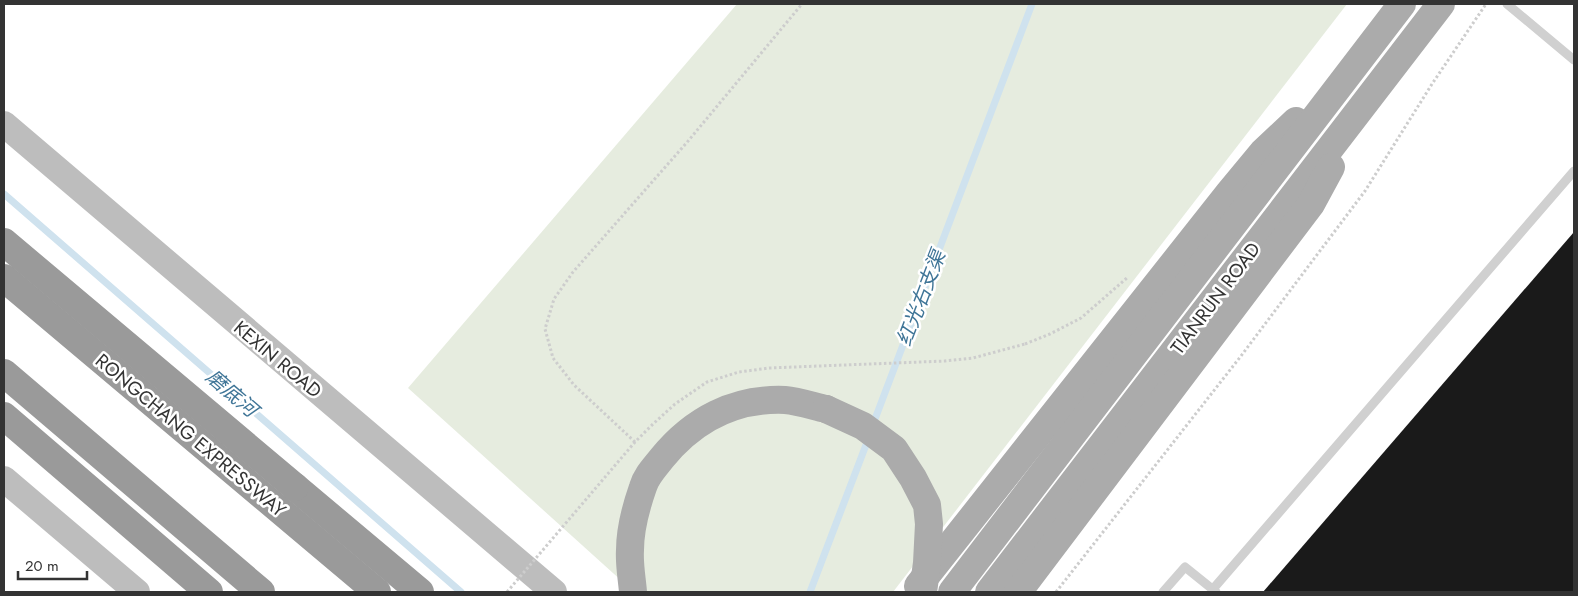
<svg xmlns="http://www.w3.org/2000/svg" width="1578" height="596" viewBox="0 0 1578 596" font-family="Jost,'Noto Sans SC',sans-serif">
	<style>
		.green { fill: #e6ecdf }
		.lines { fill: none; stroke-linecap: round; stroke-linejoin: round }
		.stream { stroke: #cfe2ee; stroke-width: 7 }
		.building { fill: #1a1a1a }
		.path { stroke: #cdcdcd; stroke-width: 3; stroke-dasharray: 2.5 2.5; stroke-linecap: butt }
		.service { stroke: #d0d0d0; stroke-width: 9 }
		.secondary { stroke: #bdbdbd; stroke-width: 26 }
		.primary { stroke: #ababab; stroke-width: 28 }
		.motorway { stroke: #9a9a9a; stroke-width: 28 }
		.path-bridge { stroke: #cdcdcd; stroke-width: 3; stroke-dasharray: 2.5 2.5; stroke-linecap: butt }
		.primary-bridge { stroke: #ababab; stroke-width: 28 }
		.motorway-bridge { stroke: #9a9a9a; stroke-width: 28 }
		.labels { text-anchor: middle; stroke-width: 5; stroke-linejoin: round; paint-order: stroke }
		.street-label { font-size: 19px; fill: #333; stroke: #fff }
		.water-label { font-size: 20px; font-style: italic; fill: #3f7597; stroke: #fff }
	</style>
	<rect width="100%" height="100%" fill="#fff"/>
	<path class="green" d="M737,4H1347L893,592H634L408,388Z"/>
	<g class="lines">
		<g class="stream">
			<path d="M4,194L461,592"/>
			<path d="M872,427L1032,4"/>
			<path d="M810,592L869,437"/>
		</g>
	</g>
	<path class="building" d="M1574,232V592H1263Z"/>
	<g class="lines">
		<g class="path">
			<path d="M1025,344L1050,334L1081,318L1128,277"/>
			<path d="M635,442L574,385L553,358L545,329L554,299L573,272L689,140L802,4"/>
			<path d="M1056,592L1241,356L1365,191L1432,84L1486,4"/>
		</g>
		<g class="service">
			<path d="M1507,4L1574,60"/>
			<path d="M1213,589L1574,171"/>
			<path d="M1163,592L1185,567L1216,592"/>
		</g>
		<g class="secondary">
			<path d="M4,124L554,592"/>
			<path d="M4,479L137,592"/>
		</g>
		<g class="primary">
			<path d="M918,586L1229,193L1263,152L1296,121"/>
			<path d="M633,592C632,579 629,564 630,550C630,529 636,507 643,487C646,476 655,467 662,458C693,420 734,398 785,400C798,401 813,406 826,409"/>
			<path d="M952,592L1402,4"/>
			<path d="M989,592L1441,4"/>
			<path d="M1018,592L1311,204L1331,167"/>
		</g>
		<g class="motorway">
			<path d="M4,278L377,592"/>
			<path d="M4,373L261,592"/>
			<path d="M4,416L209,592"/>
			<path d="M295,487L420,592"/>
		</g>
		<path class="path-bridge" d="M507,592L635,442L653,424L675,404L707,382L739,372L769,368L945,361L973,358L1025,344"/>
		<path class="primary-bridge" d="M826,409L863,426L894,449L913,478L927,505L929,524L927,563L923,592"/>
		<path class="motorway-bridge" d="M4,242L295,487"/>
	</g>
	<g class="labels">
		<g class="street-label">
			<text transform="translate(1215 298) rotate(-53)" y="7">TIANRUN ROAD</text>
			<text transform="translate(278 359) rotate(40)" y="7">KEXIN ROAD</text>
			<text transform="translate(191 435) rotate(40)" y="7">RONGCHANG EXPRESSWAY</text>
		</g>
		<g class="water-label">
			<text transform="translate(921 298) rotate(-69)" y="7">红光右支渠</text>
			<text transform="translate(232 393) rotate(41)" y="7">磨底河</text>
		</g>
	</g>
	<rect width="1578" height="596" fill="none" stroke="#333333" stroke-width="10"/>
	<path d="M18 571v8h69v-8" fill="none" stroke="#333333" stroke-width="2.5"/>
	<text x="25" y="571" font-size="15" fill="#333333" stroke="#ffffff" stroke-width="4" paint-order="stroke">20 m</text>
</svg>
